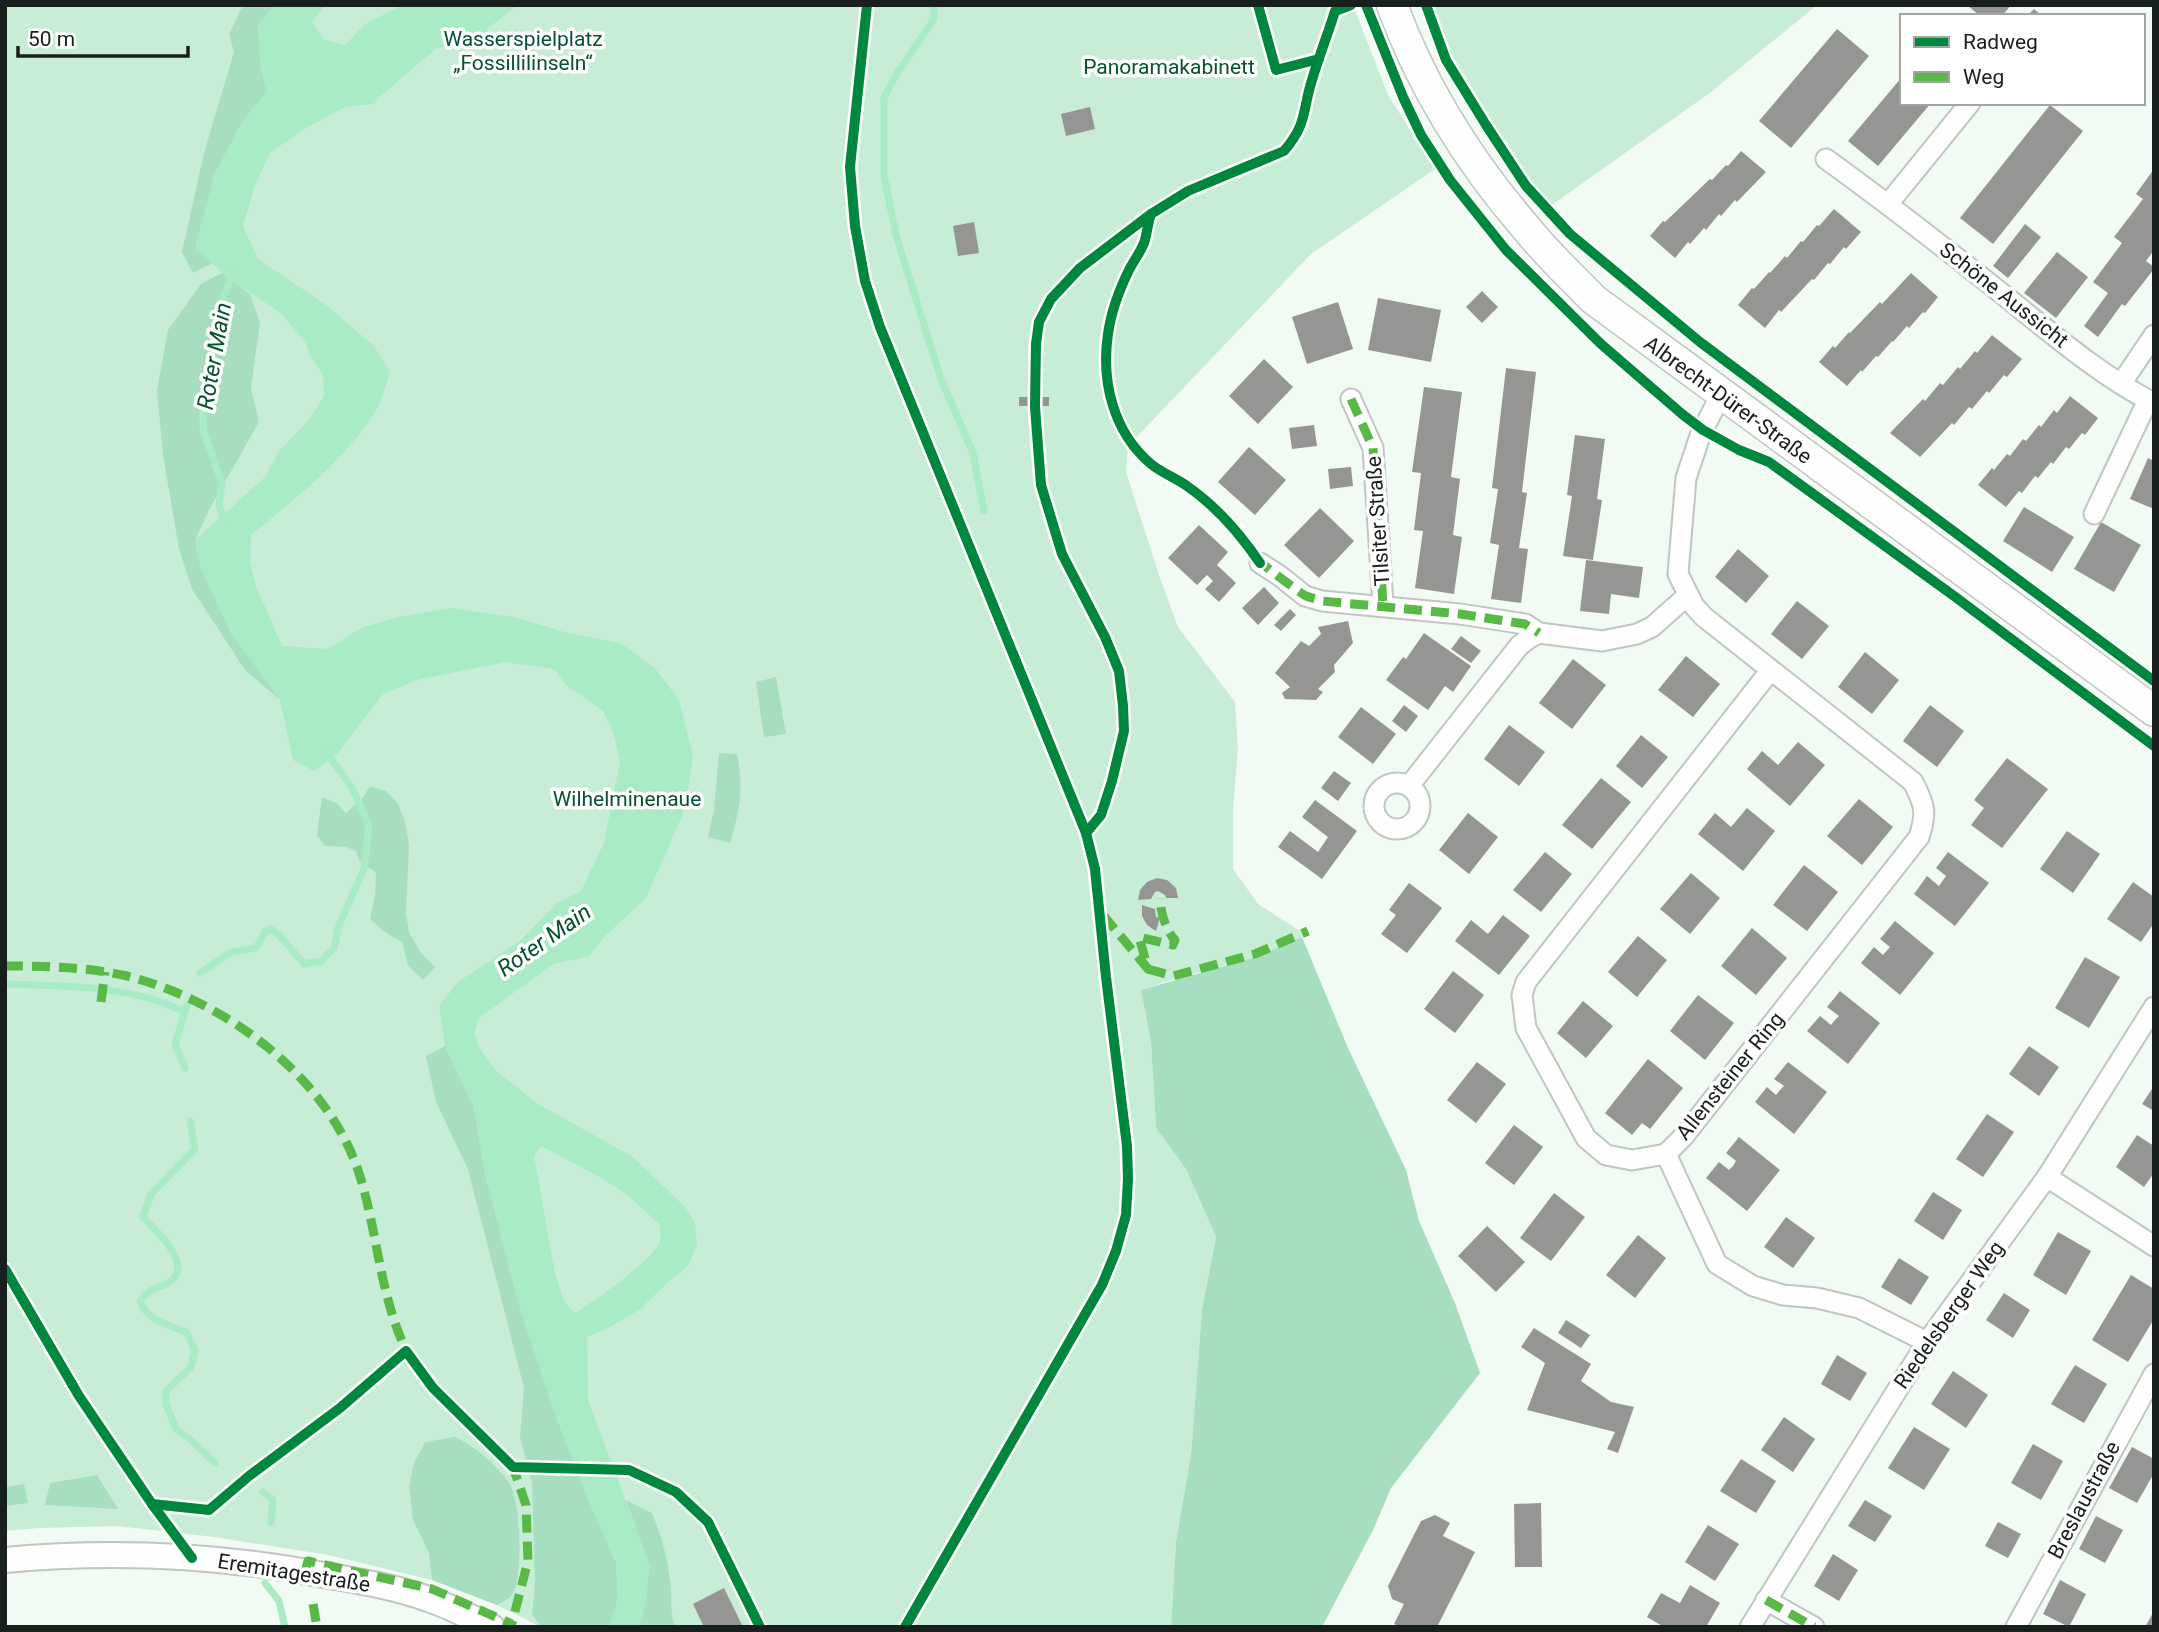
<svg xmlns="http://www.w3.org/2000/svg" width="2159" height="1632" viewBox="0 0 2159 1632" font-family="Roboto,sans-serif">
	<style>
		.green { fill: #c7edd6 }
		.forest { fill: #a8dec0 }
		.water { fill: #a8ebc5; fill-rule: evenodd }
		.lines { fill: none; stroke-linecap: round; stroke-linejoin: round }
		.stream { stroke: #a8ebc5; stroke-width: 7 }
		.building { fill: #959693 }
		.minor-casing { stroke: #c0c6c2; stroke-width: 23 }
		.tertiary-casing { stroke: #c0c6c2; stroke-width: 28 }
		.primary-casing { stroke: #c0c6c2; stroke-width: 33 }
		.minor { stroke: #fdfefd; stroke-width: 19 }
		.tertiary { stroke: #fdfefd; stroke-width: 24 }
		.primary { stroke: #fdfefd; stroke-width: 30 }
		.quiet { stroke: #58b947; stroke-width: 9; stroke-dasharray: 18 9; stroke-linecap: butt }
		.cycleway-casing { stroke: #fff; stroke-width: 15 }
		.cycleway { stroke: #00873e; stroke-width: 10 }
		.labels { text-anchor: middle; stroke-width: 7; stroke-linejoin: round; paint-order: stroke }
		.park-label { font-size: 21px; fill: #055131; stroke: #fff }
		.street-label { font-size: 21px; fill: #191f1c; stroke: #fff }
		.water-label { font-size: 23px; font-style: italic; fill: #065131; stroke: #fff }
	</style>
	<rect width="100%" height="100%" fill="#f2faf4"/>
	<g class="green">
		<path d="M5,5H1353L1388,95L1435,169L1311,254L1128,446L1126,472L1160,578L1178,627L1235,702L1238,749L1233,808V869L1258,904L1300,931L1302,937L1256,957L1174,979L1141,990L1151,1042L1156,1128L1186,1169L1216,1237L1202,1309L1191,1455L1176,1541L1171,1627H541L497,1605L432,1580L328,1555L214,1537L117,1526L39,1528L5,1531Z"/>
		<path d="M1429,5H1817L1711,92L1549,207C1522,173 1494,138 1473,100C1456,69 1442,37 1429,5Z"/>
	</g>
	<g class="forest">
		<path d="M243,5H275L258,26L260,62L267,92L242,122L215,174L196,247L213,263L193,273L182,252L204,153L234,52L229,34Z"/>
		<path d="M222,273L250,294L260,323L251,388L259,422L209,510L195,540L201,569L231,632L280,700L245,670L192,589L179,549L163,455L157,390L168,330L201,284Z"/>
		<path d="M776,677L786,734L764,737L756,682Z"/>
		<path d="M719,753L737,754C744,789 740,809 730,843L708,837L714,810Z"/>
		<path d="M370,786L386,791L398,804L405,821L409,845L406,913L409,932L420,952L435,967L423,980L408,965L402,942L386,933L370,919L375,895L376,873L359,860L356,851L346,847L325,846L317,835L322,797L336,803L346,813L362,799Z"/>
		<path d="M1302,937L1348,1048L1406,1170L1419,1221L1455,1303L1480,1373L1391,1488L1374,1528L1322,1627H1171L1176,1541L1191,1455L1202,1309L1216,1237L1186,1169L1156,1128L1151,1042L1141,990L1256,957Z"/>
		<path d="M445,1046L474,1107L485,1173L520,1308L557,1419L587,1496L616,1562L618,1599L609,1627H541L532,1614L535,1584L532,1483L520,1437L524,1388L468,1169L436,1102L426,1056Z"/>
		<path d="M455,1437C477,1448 495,1463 509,1483C521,1501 523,1571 514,1591C511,1599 504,1601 497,1605L432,1580L429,1553L413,1520L409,1486L414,1463L425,1442Z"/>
		<path d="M97,1475L118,1509L45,1505L50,1483Z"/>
		<path d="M24,1484L28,1503L5,1506V1487Z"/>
		<path d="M626,1500L652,1513C662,1537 669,1563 671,1589C672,1602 670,1613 675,1627H639L646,1600L636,1528Z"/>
	</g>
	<path class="water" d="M275,5H326L312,22L324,40L345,45L364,25L402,5H518L488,28L483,46L459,49L438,47L378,98L374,104L345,107L304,129L270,153L255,185L243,226L258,259L325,304L374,346L390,372C386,385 382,401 375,412C343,462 296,498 251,535L250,561L256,586L282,646L328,649L361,628L394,618L451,608L514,617L568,633L620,643L655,668L679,700L693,756L688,790L682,816L646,898L604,937L589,956L553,964L479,1018L474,1033L478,1046L496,1071L538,1104L633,1157L686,1208L695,1223L697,1245L688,1266L666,1284L639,1310L608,1328L587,1337L588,1400L650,1566L646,1600L639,1627H609L618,1599L616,1562L587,1496L557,1419L520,1308L485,1173L474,1107L445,1046L439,1006L458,982L520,941L556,904L581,891L604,843L620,761L613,731L603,711L566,685L554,669L505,662L417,680L383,694L337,754L314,771L293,760L280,700L231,632L201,569L195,540L265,477L279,451L309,420L324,396L323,375L311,357L305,342L283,315L222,273L195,247L215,174L242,122L267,92L260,62L258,25ZM541,1146L600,1177L629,1196L660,1225C660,1230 661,1238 660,1242C653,1259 593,1303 575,1313L565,1303L555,1274L534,1156Z"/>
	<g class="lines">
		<g class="stream">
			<path d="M934,5V19L898,72L884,97V176L896,235L941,379L973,453L984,511"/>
			<path d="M225,523L219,504L222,484L203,429V406L221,302L235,270"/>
			<path d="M200,973L231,952L256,948L265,932L271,929L280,936L304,964L321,961L334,948L339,925L364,869L369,825L352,788L327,753"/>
			<path d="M5,984C66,986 129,985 185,1012"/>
			<path d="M185,1068L175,1044L187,1005"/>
			<path d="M190,1121L195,1149L151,1194L143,1217C155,1230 192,1262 172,1280C161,1290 151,1285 140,1301C146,1320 169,1325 186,1332L195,1350L191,1367L166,1391V1404L176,1429L190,1439L215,1463"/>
			<path d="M263,1492L273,1500L271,1522"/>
			<path d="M265,1583L279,1601L285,1627"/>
		</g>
	</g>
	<g class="building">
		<path d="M1967,5H2011L2002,16H1980Z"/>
		<path d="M2034,9L2042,16H2027Z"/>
		<path d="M1837,29L1869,56L1791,148L1759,121Z"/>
		<path d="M1902,77V103H1931L1878,166L1848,141Z"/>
		<path d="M2050,105L2083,131L1993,244L1960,218Z"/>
		<path d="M1090,107L1095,129L1066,136L1061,114Z"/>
		<path d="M1741,151L1766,172L1737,202L1735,200L1721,216L1719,214L1706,230L1704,228L1690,244L1688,242L1675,258L1650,236L1663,221L1665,222L1710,179L1712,180L1726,165L1728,166Z"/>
		<path d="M2154,169V250L2146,261L2154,267V269L2125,306L2122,304L2098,337L2084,326L2108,293L2093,282L2122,243L2114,237L2143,199L2136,194Z"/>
		<path d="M1834,209L1861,232L1846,249L1844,247L1830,264L1828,263L1814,280L1812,279L1781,312L1779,310L1765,328L1738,305L1752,288L1754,289L1769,272L1770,273L1785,256L1787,258L1801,241L1803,242L1817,225L1819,226Z"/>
		<path d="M974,222L979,253L958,256L953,226Z"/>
		<path d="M2025,224L2041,237L2008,278L1993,266Z"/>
		<path d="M2057,252L2088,277L2056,318L2024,293Z"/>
		<path d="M1911,273L1938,297L1925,313L1923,312L1909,328L1907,326L1893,342L1892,341L1878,357L1876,356L1862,372L1861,370L1847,386L1819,362L1833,346L1835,348L1849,332L1850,333L1880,302L1882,304Z"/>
		<path d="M1482,291L1498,307L1482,323L1466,307Z"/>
		<path d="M1378,298L1441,310L1431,362L1368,350Z"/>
		<path d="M1338,302L1353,349L1307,364L1292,317Z"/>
		<path d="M1992,335L2022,359L2007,377L2004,375L1989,393L1987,391L1972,409L1969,407L1954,425L1952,423L1920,457L1890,433L1923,399L1925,401L1940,383L1943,385L1958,367L1960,369L1975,351L1977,353Z"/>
		<path d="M1264,359L1293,387L1258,424L1229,396Z"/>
		<path d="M1506,368L1536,372L1522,492L1527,493L1519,548L1528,549L1521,603L1491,599L1499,545L1490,543L1498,489L1492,488Z"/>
		<path d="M1424,387L1462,392L1451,477L1460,479L1453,535L1462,537L1454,594L1415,588L1423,531L1414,530L1421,473L1412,472Z"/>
		<path d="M2070,396L2098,418L2085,435L2082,433L2069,449L2066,447L2053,464L2051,462L2038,478L2035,476L2022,493L2019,491L2006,507L1978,485L1992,468L1994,470L2007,454L2010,456L2023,439L2026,441L2039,425L2041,427L2054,410L2057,413Z"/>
		<rect x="1019" y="397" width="30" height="9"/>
		<path d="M1314,425L1317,446L1292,449L1289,428Z"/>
		<path d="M1575,435L1605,439L1597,499L1602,500L1593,560L1563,556L1572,496L1567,495Z"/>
		<path d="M1249,447L1286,480L1255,515L1218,482Z"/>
		<path d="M2148,458L2154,461V509L2130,499Z"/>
		<path d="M1351,467L1353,486L1330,489L1328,469Z"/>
		<path d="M2024,507L2074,537L2052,572L2003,541Z"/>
		<path d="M1320,508L1354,541L1319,578L1284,545Z"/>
		<path d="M2101,522L2141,545L2114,592L2074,569Z"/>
		<path d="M1199,525L1228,552L1217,565L1236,583L1219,602L1205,589L1213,581L1207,575L1197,585L1168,558Z"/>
		<path d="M1738,549L1769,576L1746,603L1715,577Z"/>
		<path d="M1586,560L1643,567L1639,598L1611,594L1609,614L1580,611Z"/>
		<path d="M1264,587L1279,603L1258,625L1242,608Z"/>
		<path d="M1797,601L1829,626L1802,659L1771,634Z"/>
		<path d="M1290,609L1296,615L1281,631L1274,625Z"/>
		<path d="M1348,621L1353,643L1334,665L1335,672L1318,689L1323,692L1316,700L1285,699L1282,693L1290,687L1275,673L1301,641L1309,646L1321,634L1318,627Z"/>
		<path d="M1424,633L1471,666L1453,692L1445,686L1428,710L1386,680L1403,657L1406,659Z"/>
		<path d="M1461,636L1481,651L1471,663L1451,649Z"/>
		<path d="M1865,652L1899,680L1872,714L1838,687Z"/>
		<path d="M1686,656L1720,684L1693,717L1658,690Z"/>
		<path d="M1573,659L1606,685L1572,729L1539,703Z"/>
		<path d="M1404,705L1418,716L1406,732L1392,721Z"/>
		<path d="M1930,705L1964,731L1937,767L1903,741Z"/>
		<path d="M1361,707L1396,734L1373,764L1338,737Z"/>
		<path d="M1509,725L1545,752L1519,786L1484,759Z"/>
		<path d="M1641,735L1668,757L1642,788L1616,766Z"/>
		<path d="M1798,742L1825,765L1790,806L1747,769L1762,751L1778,765Z"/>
		<path d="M2007,758L2048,789L2002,848L1971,825L1984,808L1974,800Z"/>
		<path d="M1334,771L1351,783L1338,801L1321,788Z"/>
		<path d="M1601,778L1631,802L1592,849L1562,825Z"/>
		<path d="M1859,799L1893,827L1862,865L1827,836Z"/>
		<path d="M1315,800L1357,831L1322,879L1278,847L1290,831L1318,852L1328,837L1302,817Z"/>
		<path d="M1747,808L1775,831L1743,871L1698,834L1715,813L1731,827Z"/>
		<path d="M1468,813L1498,837L1469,874L1439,850Z"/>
		<path d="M2067,831L2100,854L2073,893L2040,869Z"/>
		<path d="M1545,852L1572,874L1541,912L1513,890Z"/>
		<path d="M1948,852L1989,883L1955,926L1914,894L1927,876L1939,886L1946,876L1936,868Z"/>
		<path d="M1804,865L1838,892L1807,931L1773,905Z"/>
		<path d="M1691,873L1720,898L1690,934L1660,909Z"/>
		<path d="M1157,878L1167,880L1176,888L1178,898H1166L1165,895L1158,891L1155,892L1151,899L1138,900L1140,890L1147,882Z"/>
		<path d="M2133,882L2154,897V923L2141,942L2107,919Z"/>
		<path d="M1409,883L1442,908L1407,953L1381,934L1396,915L1389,910Z"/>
		<path d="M1142,905L1155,909L1156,917L1160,918L1156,931L1147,925L1142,916Z"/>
		<path d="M1503,915L1530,936L1499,975L1455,941L1471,920L1488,934Z"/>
		<path d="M1895,921L1934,953L1900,995L1861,963L1874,947L1883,955L1890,947L1880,939Z"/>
		<path d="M1752,928L1787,958L1756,995L1721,966Z"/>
		<path d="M1638,936L1667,960L1637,997L1608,972Z"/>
		<path d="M2085,957L2120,977L2089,1028L2055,1008Z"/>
		<path d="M1453,971L1484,995L1455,1033L1424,1009Z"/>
		<path d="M1840,991L1880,1023L1848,1064L1807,1031L1820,1016L1831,1025L1835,1020L1839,1016L1827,1007Z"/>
		<path d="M1698,995L1734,1023L1705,1060L1670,1031Z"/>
		<path d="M1583,1001L1613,1026L1586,1058L1557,1033Z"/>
		<path d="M2029,1046L2059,1067L2039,1096L2009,1074Z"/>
		<path d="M1648,1059L1683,1088L1650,1129L1642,1123L1632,1135L1605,1113Z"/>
		<path d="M1477,1062L1506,1084L1476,1123L1447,1100Z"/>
		<path d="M1788,1062L1827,1092L1794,1134L1755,1102L1767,1087L1776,1095L1780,1090L1784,1086L1774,1079Z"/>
		<path d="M2154,1086V1111L2142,1104Z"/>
		<path d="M1987,1114L2014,1132L1983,1177L1956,1159Z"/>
		<path d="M1514,1125L1543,1147L1514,1185L1485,1163Z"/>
		<path d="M2137,1135L2154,1146V1173L2144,1187L2116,1167Z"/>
		<path d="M1739,1137L1780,1170L1747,1211L1706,1178L1719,1162L1729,1170L1733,1166L1736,1161L1726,1153Z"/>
		<path d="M1933,1192L1962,1210L1943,1240L1914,1221Z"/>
		<path d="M1554,1193L1585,1217L1551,1261L1520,1238Z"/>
		<path d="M1786,1217L1815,1238L1793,1268L1764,1247Z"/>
		<path d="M1487,1226L1525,1262L1496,1292L1458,1256Z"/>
		<path d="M2058,1232L2091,1251L2066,1295L2033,1275Z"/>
		<path d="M1638,1235L1666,1258L1635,1298L1606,1275Z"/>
		<path d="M1899,1258L1929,1277L1911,1305L1881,1287Z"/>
		<path d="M2131,1275L2154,1289V1319L2128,1362L2092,1340Z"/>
		<path d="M2004,1293L2030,1310L2013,1338L1986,1320Z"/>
		<path d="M1566,1320L1590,1335L1581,1348L1558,1333Z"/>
		<path d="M1534,1328L1591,1364L1581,1381L1611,1402L1634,1407L1618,1453L1607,1449L1615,1432L1527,1410L1545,1363L1521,1347Z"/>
		<path d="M1837,1355L1867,1373L1850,1401L1821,1384Z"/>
		<path d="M2075,1365L2107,1384L2084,1423L2051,1404Z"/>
		<path d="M1953,1371L1988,1395L1966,1428L1931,1404Z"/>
		<path d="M1784,1417L1815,1439L1793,1472L1761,1450Z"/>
		<path d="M1914,1427L1950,1449L1924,1490L1888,1468Z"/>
		<path d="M2033,1444L2063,1461L2041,1500L2011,1483Z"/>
		<path d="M2132,1447L2154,1459V1473L2137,1503L2109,1488Z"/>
		<path d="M1741,1459L1776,1481L1756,1513L1720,1491Z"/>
		<path d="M1865,1500L1892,1516L1875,1542L1848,1526Z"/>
		<path d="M1541,1503L1542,1567H1515L1514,1504Z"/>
		<path d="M1435,1515L1450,1523L1443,1536L1475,1552L1437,1627H1400L1394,1624L1404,1604L1392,1599L1388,1586L1421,1521Z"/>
		<path d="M2096,1516L2123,1530L2105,1563L2079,1549Z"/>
		<path d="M1998,1522L2021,1534L2008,1558L1985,1546Z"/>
		<path d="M1708,1525L1739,1544L1715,1581L1685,1562Z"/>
		<path d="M1833,1554L1858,1570L1839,1601L1814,1586Z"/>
		<path d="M2060,1580L2086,1594L2069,1627L2043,1614Z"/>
		<path d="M1690,1585L1720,1603L1706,1627H1664L1647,1617L1661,1593L1680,1603Z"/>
		<path d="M724,1588L743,1627H704L693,1604Z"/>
		<path d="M2154,1611V1627H2145Z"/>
	</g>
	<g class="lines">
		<g class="minor-casing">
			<g id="minor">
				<path d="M1826,159C1887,203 1946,249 2005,296C2051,333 2102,377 2154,403"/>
				<path d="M1888,204L1970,103"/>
				<path d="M2121,384L2154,335"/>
				<path d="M1721,395L1701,433L1686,478L1678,574L1694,606L1704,617L1913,782C1925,805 1927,813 1919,837L1684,1136L1666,1154L1632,1160L1606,1155L1586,1138L1526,1028L1522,995L1526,982L1770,671"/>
				<path d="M1351,399L1373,448L1383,605"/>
				<path d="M2094,514L2148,400"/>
				<path d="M1260,563L1280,576L1305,596L1322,601L1460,614L1525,624L1539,633L1602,641L1637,634L1652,627L1688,595"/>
				<circle cx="1397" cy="806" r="23"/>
				<path d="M1409,786L1519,646L1528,639L1539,633"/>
				<path d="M1666,1154L1717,1264L1753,1286L1783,1295L1817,1298L1859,1308L1927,1342"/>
				<path d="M2047,1177L2154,1246"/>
				<path d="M1766,1600L1814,1627"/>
				<path d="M1750,1627L1927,1342L2047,1177L2154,1007"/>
				<path d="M2016,1627L2154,1374"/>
			</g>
		</g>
		<g class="tertiary-casing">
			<path id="tertiary" d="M5,1560C112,1550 219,1555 324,1575C359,1581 395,1587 428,1599C450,1606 471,1618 492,1627"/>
		</g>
		<g class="primary-casing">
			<path id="primary" d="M1392,5C1422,87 1470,163 1527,229C1547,254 1571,276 1593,299L2154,711"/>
		</g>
		<use href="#minor" class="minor"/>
		<use href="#tertiary" class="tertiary"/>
		<use href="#primary" class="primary"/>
		<g class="quiet">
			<path d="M1351,399L1373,448L1383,605"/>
			<path d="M1256,558C1259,562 1300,593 1306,596C1311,598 1317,599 1322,601L1460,614L1525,624L1539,633"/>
			<path d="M1103,915L1148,969L1139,937L1173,945L1175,940C1166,931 1160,911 1160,898"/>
			<path d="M5,966C45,966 88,967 127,976C223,1000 325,1074 358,1170C378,1230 379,1297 408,1354"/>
			<path d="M1148,969L1173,976L1255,954L1308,931"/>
			<path d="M101,1002L105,972"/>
			<path d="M510,1464L513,1467L526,1505L528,1561L511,1627"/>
			<path d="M305,1571L308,1561L432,1589L512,1624"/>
			<path d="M1766,1600L1814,1627"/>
			<path d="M313,1604L317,1627"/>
		</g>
		<g class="cycleway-casing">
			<g id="cycleway">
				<path d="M867,5L850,167L855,226L865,281L880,327L1086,833L1095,869L1106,977L1127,1146L1128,1179L1126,1215L1116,1251L1102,1285L905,1627"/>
				<path d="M1258,5L1276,70L1319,59"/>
				<path d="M1366,5L1403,97L1421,135L1450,180L1506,250L1601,344L1682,414L1703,430L1739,450L1769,462L1954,596L2154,746"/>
				<path d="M1426,5L1446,60L1486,125L1526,186L1570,234L1700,342L2154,681"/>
				<path d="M1151,214C1148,223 1147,232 1145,240C1142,250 1135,259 1130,268C1120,288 1111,312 1108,334C1101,381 1113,432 1151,464C1162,473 1176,478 1187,486C1216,506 1241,535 1260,563"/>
				<path d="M1086,833L1101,815L1112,781L1124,731L1123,706L1119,671L1105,637L1062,554L1041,485L1035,407L1036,344L1039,322L1051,299L1080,268L1151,214L1188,191L1284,151C1308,123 1302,111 1312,80C1319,56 1328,34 1335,11L1351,5"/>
				<path d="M5,1269L79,1396L152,1504L192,1558"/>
				<path d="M152,1504L209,1510L249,1476L340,1408L406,1351L433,1388L513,1467L629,1470L676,1492L708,1522L760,1627"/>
			</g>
		</g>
		<use href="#cycleway" class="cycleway"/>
	</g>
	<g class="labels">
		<g class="park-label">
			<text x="523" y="46">Wasserspielplatz<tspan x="523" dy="24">„Fossillilinseln“</tspan></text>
			<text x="1169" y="74">Panoramakabinett</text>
			<text x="627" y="806">Wilhelminenaue</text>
		</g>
		<g class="street-label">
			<text transform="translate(2004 295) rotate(38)" y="7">Schöne Aussicht</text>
			<text transform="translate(1728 400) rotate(36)" y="7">Albrecht-Dürer-Straße</text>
			<text transform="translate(1378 521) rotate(-94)" y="7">Tilsiter Straße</text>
			<text transform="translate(1730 1076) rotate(-51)" y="7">Allensteiner Ring</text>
			<text transform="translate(1949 1315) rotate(-55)" y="7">Riedelsberger Weg</text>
			<text transform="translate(2084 1500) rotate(-62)" y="7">Breslaustraße</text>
			<text transform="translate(294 1573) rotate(9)" y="7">Eremitagestraße</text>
		</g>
		<g class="water-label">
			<text transform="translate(214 356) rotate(-80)" y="8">Roter Main</text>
			<text transform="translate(544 940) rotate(-35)" y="8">Roter Main</text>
		</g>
	</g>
	<rect width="2159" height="1632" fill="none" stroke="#191f1c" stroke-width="14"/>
	<rect x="1900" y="14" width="245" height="91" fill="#ffffff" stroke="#a3a5a4" stroke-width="2"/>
	<rect x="1914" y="37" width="35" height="10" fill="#00873e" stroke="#a3a5a4" stroke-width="2"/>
	<text x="1963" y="49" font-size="21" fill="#191f1c">Radweg</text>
	<rect x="1914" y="72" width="35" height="10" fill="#58b947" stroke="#a3a5a4" stroke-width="2"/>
	<text x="1963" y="84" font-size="21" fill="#191f1c">Weg</text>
	<path d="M18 46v10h170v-10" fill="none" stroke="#191f1c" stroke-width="3.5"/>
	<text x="28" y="46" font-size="21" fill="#191f1c" stroke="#ffffff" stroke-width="5" paint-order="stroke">50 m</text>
</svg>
